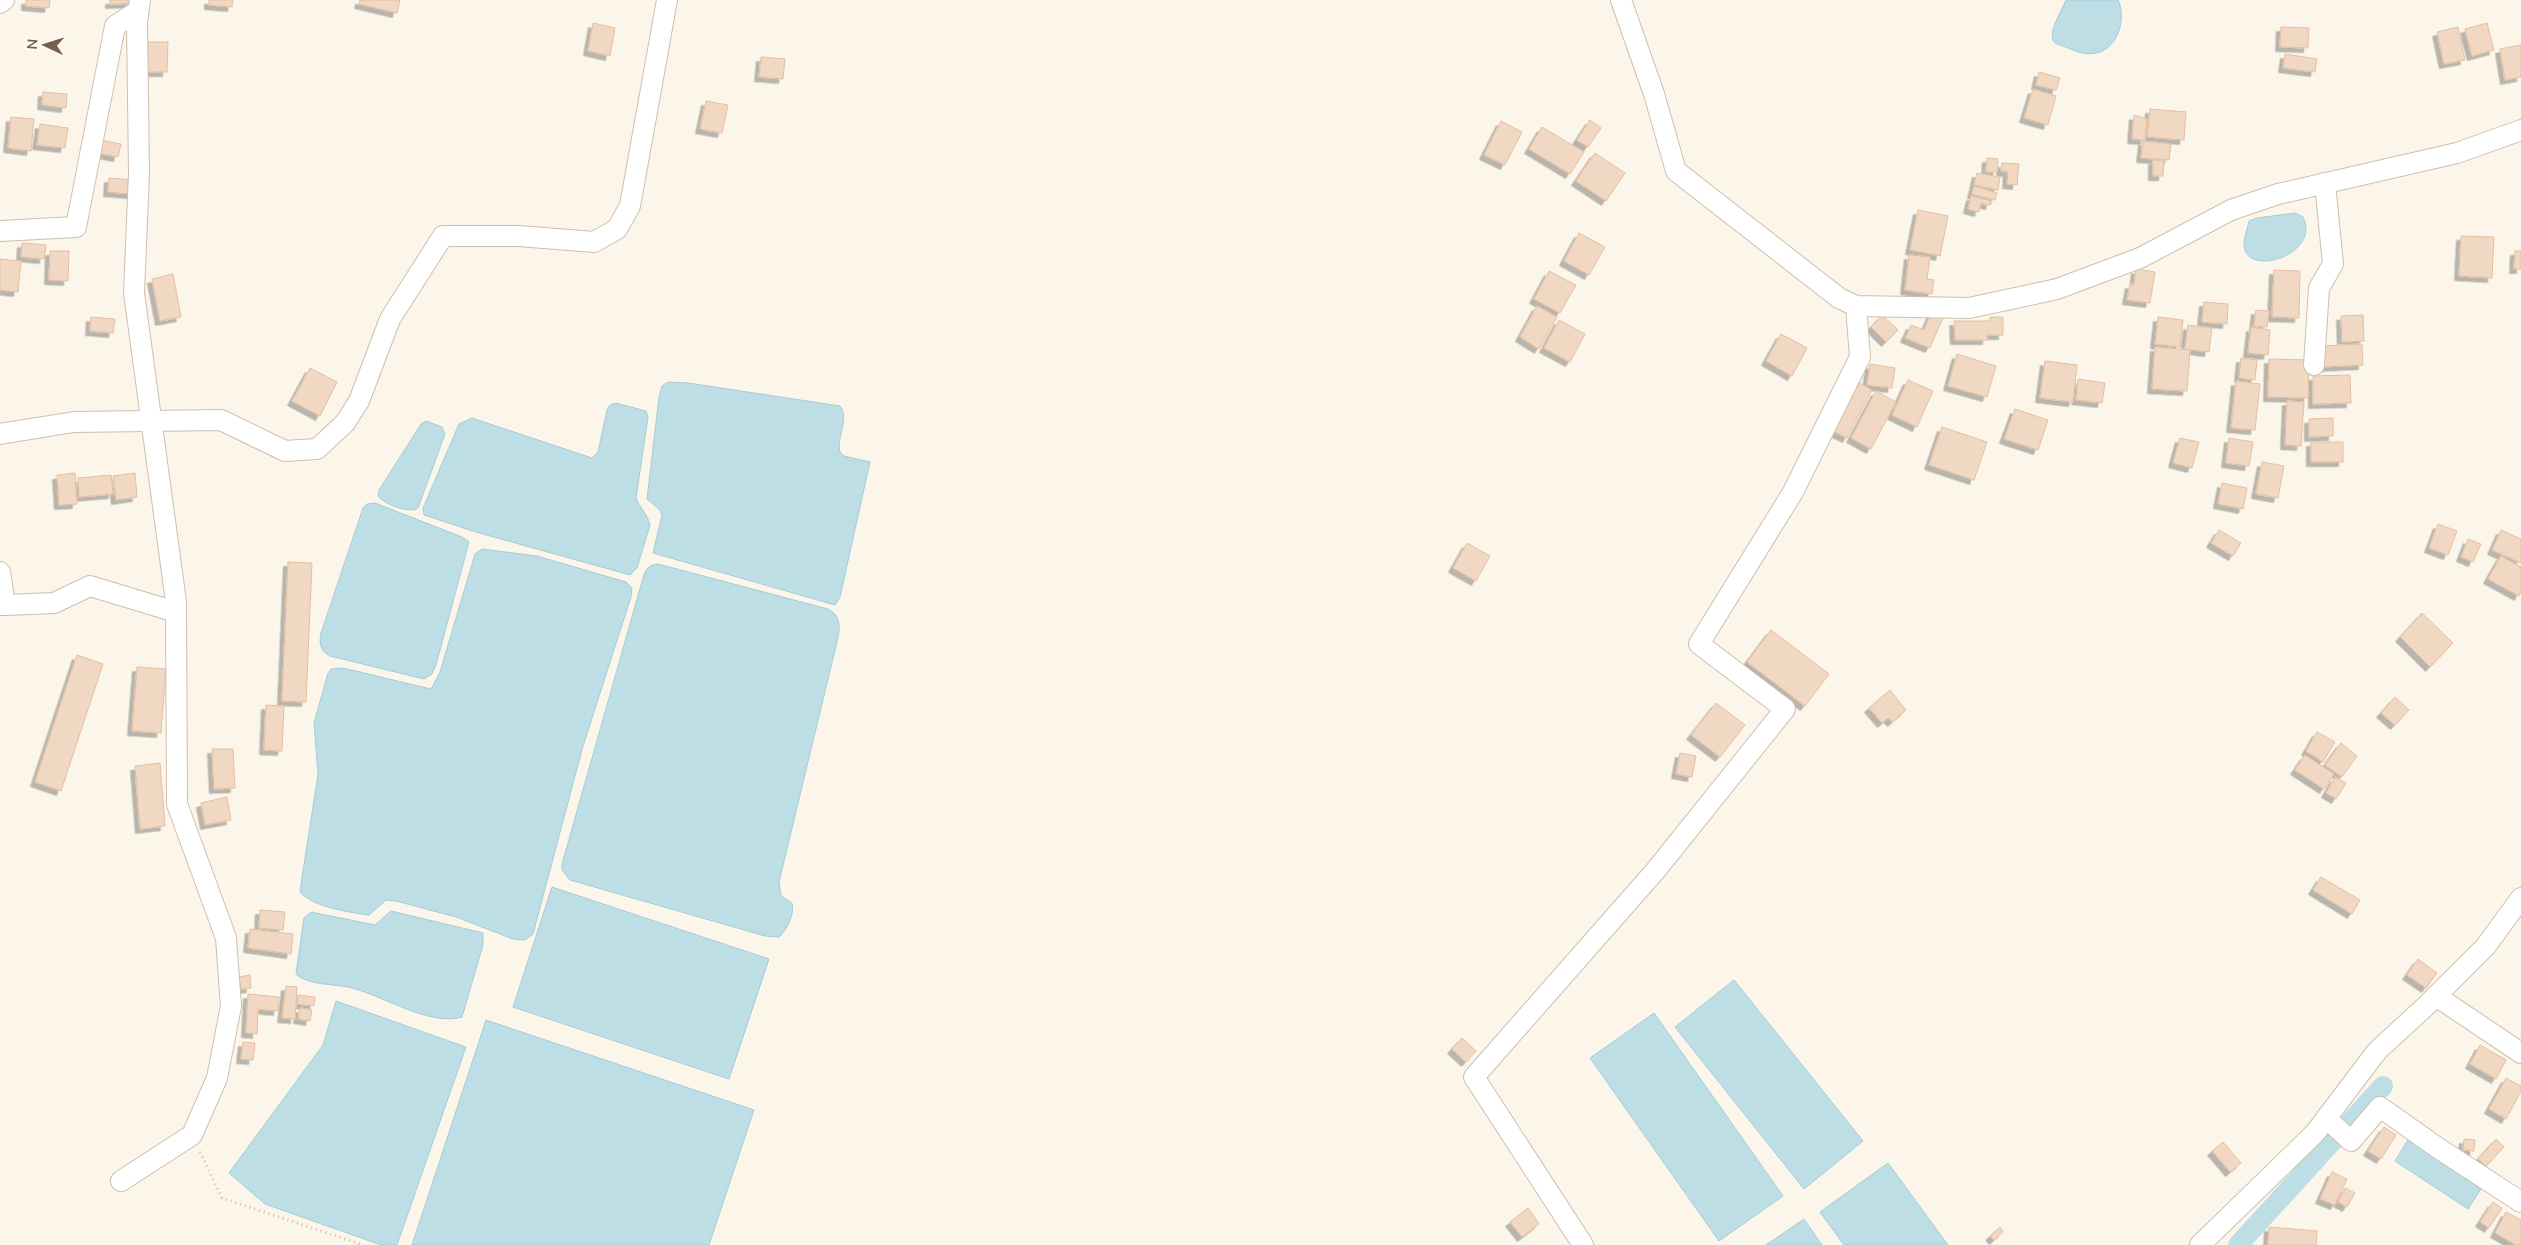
<svg xmlns="http://www.w3.org/2000/svg" width="2521" height="1245" viewBox="0 0 2521 1245" font-family="Mulish,sans-serif">
	<style>
		.water { fill: #bedee6; stroke: #a4ccd8 }
		.lines { fill: none; stroke-linecap: round; stroke-linejoin: round }
		.canal { stroke: #bedee6; stroke-width: 20 }
		.building { fill: #f1d8c2; stroke: #e3bfa2; filter: url(#shadow) }
		.minor-casing { stroke: #cebfaf; stroke-width: 22 }
		.path { stroke: #d7bba4; stroke-width: 3; stroke-dasharray: 1 4; stroke-linecap: butt }
		.minor { stroke: #fff; stroke-width: 20 }
	</style>
	<defs>
		<filter id="shadow"><feDropShadow dx="-4.5" dy="4.5" stdDeviation="0" flood-color="#0004"/></filter>
	</defs>
	<rect width="100%" height="100%" fill="#fcf6ea"/>
	<g class="water">
		<path d="M2066,0H2118C2127,18 2118,49 2096,53C2082,56 2074,50 2063,46C2059,44 2055,45 2053,40C2049,30 2062,10 2066,0Z"/>
		<path d="M2295,213L2303,217C2322,255 2244,279 2244,244C2244,236 2248,228 2249,221L2257,218Z"/>
		<path d="M668,382L688,383L840,406C850,419 836,437 840,452L844,456L870,462L840,597L835,605L653,553L662,515L659,509L647,499L659,397L662,386Z"/>
		<path d="M616,403L646,411L648,417L636,498C640,508 648,515 650,525L637,568L630,575L476,532L424,515L423,508L459,424L472,418L592,458L598,452L607,410L610,405Z"/>
		<path d="M426,421L442,427L445,434L418,508C409,514 384,504 378,496L379,490L421,424Z"/>
		<path d="M375,503L462,537L469,542L436,665L432,674L424,679L330,656C320,651 319,643 321,633L363,508L367,504Z"/>
		<path d="M482,549L537,556L626,582L632,588L631,597L583,746L533,934L525,940L513,939L456,917L396,901L386,900L369,915C352,913 308,906 300,891L318,774L314,723L328,673L331,669L343,668L431,689L440,672L475,554Z"/>
		<path d="M658,564L828,609C844,617 839,632 836,646L779,882L781,896L792,903C795,914 787,930 779,937L765,936L570,880L562,870V864L643,578C646,569 648,565 658,564Z"/>
		<path d="M552,887L769,959L729,1079L513,1007Z"/>
		<path d="M391,911L483,933V945L462,1017C429,1027 381,994 348,987C333,984 307,985 296,974L304,918L311,912L375,925Z"/>
		<path d="M1734,980L1863,1141L1804,1189L1675,1027Z"/>
		<path d="M336,1001L466,1047L397,1245H381L265,1204L229,1173L323,1045Z"/>
		<path d="M1654,1013L1783,1196L1719,1241L1590,1058Z"/>
		<path d="M486,1020L754,1110L709,1245H412Z"/>
		<path d="M2408,1140L2481,1189L2468,1209L2395,1161Z"/>
		<path d="M1888,1163L1948,1245H1844L1820,1212Z"/>
		<path d="M1804,1219L1822,1245H1766Z"/>
	</g>
	<g class="lines">
		<path class="canal" d="M2238,1245L2383,1086"/>
	</g>
	<g class="building">
		<path d="M26,0H50L49,8L26,6Z"/>
		<path d="M110,0H135V3L110,4Z"/>
		<path d="M209,0H233L232,7L209,5Z"/>
		<path d="M360,0H400L397,13L359,4Z"/>
		<path d="M593,23L615,28L610,56L588,51Z"/>
		<path d="M2487,23L2494,50L2472,56L2465,29Z"/>
		<path d="M2281,27L2309,28L2308,48L2280,47Z"/>
		<path d="M2458,27L2465,60L2444,64L2437,32Z"/>
		<path d="M148,42H168L167,72H147Z"/>
		<path d="M2521,45V77L2505,80L2500,49Z"/>
		<path d="M2285,54L2317,59L2315,72L2283,68Z"/>
		<path d="M761,57L785,59L783,79L759,77Z"/>
		<path d="M2039,72L2060,78L2056,90L2036,85Z"/>
		<path d="M2033,89L2056,96L2048,125L2024,118Z"/>
		<path d="M43,92L67,94L66,108L42,105Z"/>
		<path d="M706,101L728,105L722,133L700,129Z"/>
		<path d="M2150,109L2186,112L2184,140L2147,137Z"/>
		<path d="M2134,115L2147,119L2145,140L2132,139Z"/>
		<path d="M11,117L34,119L31,151L8,148Z"/>
		<path d="M1590,120L1601,128L1588,147L1577,140Z"/>
		<path d="M1501,121L1522,132L1505,165L1484,155Z"/>
		<path d="M40,124L68,128L65,148L37,145Z"/>
		<path d="M1542,127L1584,152L1570,174L1529,149Z"/>
		<path d="M100,140L121,144L118,157L97,153Z"/>
		<path d="M2143,141L2171,144L2169,160L2141,158Z"/>
		<path d="M1595,153L1625,173L1606,201L1576,181Z"/>
		<path d="M1987,158L1998,159L1997,172H1986Z"/>
		<path d="M2153,160L2164,161L2163,176H2153Z"/>
		<path d="M2002,163L2019,164L2017,185L2007,184L2008,172L2001,171Z"/>
		<path d="M1977,173L2000,177L1998,190L1974,185Z"/>
		<path d="M109,178L133,180L132,194L108,192Z"/>
		<path d="M1974,186L1997,193L1995,200L1972,194Z"/>
		<path d="M1971,196L1991,201L1990,205L1981,203L1979,212L1968,209Z"/>
		<path d="M1918,210L1948,216L1940,256L1910,250Z"/>
		<path d="M1579,233L1605,247L1589,275L1564,261Z"/>
		<path d="M2461,236L2494,237L2492,278L2459,276Z"/>
		<path d="M22,243L46,245L44,259L21,257Z"/>
		<path d="M50,251H69L68,281L49,280Z"/>
		<path d="M2515,251H2521V269H2514Z"/>
		<path d="M1909,255L1930,257L1927,279L1934,280L1932,294L1905,290Z"/>
		<path d="M0,259L21,261L18,292L0,290Z"/>
		<path d="M2136,269L2155,272L2150,303L2127,300L2130,284L2134,285Z"/>
		<path d="M2274,270L2300,271L2299,318L2272,317Z"/>
		<path d="M1549,271L1576,285L1560,313L1534,299Z"/>
		<path d="M173,274L181,317L160,321L152,279Z"/>
		<path d="M2204,302L2228,304L2227,324L2202,322Z"/>
		<path d="M1537,306L1557,317L1539,349L1520,337Z"/>
		<path d="M1933,310L1944,315L1930,348L1905,338L1911,325L1924,330Z"/>
		<path d="M2256,310L2269,311L2267,327L2254,326Z"/>
		<path d="M1882,315L1898,330L1886,342L1871,327Z"/>
		<path d="M2363,315L2364,341L2342,342L2341,316Z"/>
		<path d="M91,317L115,319L113,333L90,331Z"/>
		<path d="M1990,317H2003V335H1987V340H1955L1954,321H1990Z"/>
		<path d="M2158,317L2183,320L2180,347L2155,344Z"/>
		<path d="M1559,320L1585,334L1570,362L1544,348Z"/>
		<path d="M2188,325L2212,328L2209,352L2185,349Z"/>
		<path d="M2251,327L2270,330L2268,355L2248,353Z"/>
		<path d="M1781,334L1807,348L1792,376L1766,361Z"/>
		<path d="M2362,344L2363,365L2322,367V346Z"/>
		<path d="M2155,347L2190,350L2187,391L2152,389Z"/>
		<path d="M1957,354L1996,366L1987,397L1948,386Z"/>
		<path d="M2241,358L2257,360L2255,380L2239,378Z"/>
		<path d="M2269,359L2309,360L2308,398L2268,397Z"/>
		<path d="M2045,361L2077,365L2073,402L2040,398Z"/>
		<path d="M1870,364L1895,368L1892,388L1867,385Z"/>
		<path d="M310,368L337,382L320,416L292,401Z"/>
		<path d="M2350,375L2351,403L2313,404V376Z"/>
		<path d="M2078,379L2105,383L2102,403L2076,400Z"/>
		<path d="M1854,380L1872,390L1847,438L1829,429Z"/>
		<path d="M1908,380L1933,391L1917,427L1892,415Z"/>
		<path d="M2236,381L2260,384L2255,430L2231,428Z"/>
		<path d="M1876,391L1896,402L1871,449L1851,438Z"/>
		<path d="M2287,401L2304,402L2301,446L2285,445Z"/>
		<path d="M2015,409L2048,420L2038,450L2004,439Z"/>
		<path d="M2333,418V436L2309,437V419Z"/>
		<path d="M1942,427L1987,442L1974,480L1929,465Z"/>
		<path d="M2180,438L2199,442L2192,468L2173,463Z"/>
		<path d="M2229,438L2253,442L2249,466L2226,463Z"/>
		<rect x="2311" y="442" width="32" height="20"/>
		<path d="M2262,462L2284,466L2278,498L2256,494Z"/>
		<path d="M75,473L77,504L59,505L57,475Z"/>
		<path d="M135,473L137,497L116,500L113,476Z"/>
		<path d="M111,475L113,494L79,497L78,478Z"/>
		<path d="M2222,483L2247,488L2243,509L2218,504Z"/>
		<path d="M2438,524L2457,531L2448,555L2429,548Z"/>
		<path d="M2219,530L2241,543L2233,556L2211,543Z"/>
		<path d="M2501,530L2521,539V563L2492,550Z"/>
		<path d="M2468,539L2481,544L2473,562L2461,557Z"/>
		<path d="M1467,543L1490,556L1476,581L1453,568Z"/>
		<path d="M2501,556L2521,567V591L2519,596L2488,579Z"/>
		<path d="M288,562L312,563L306,702L282,701Z"/>
		<path d="M2422,613L2453,643L2430,667L2400,637Z"/>
		<path d="M1771,630L1829,674L1805,706L1747,662Z"/>
		<path d="M77,655L103,664L61,791L35,782Z"/>
		<path d="M137,667L166,669L161,733L132,731Z"/>
		<path d="M1890,690L1906,710L1892,722L1888,718L1882,723L1869,708Z"/>
		<path d="M2395,697L2409,710L2395,725L2381,713Z"/>
		<path d="M1716,703L1745,725L1720,757L1691,735Z"/>
		<path d="M266,705L284,706L282,751L264,750Z"/>
		<path d="M2317,732L2335,742L2323,762L2306,751Z"/>
		<path d="M2341,743L2357,756L2342,777L2325,765Z"/>
		<path d="M212,749H233L235,788L214,789Z"/>
		<path d="M1680,753L1696,756L1692,777L1676,774Z"/>
		<path d="M2305,755L2334,774L2324,789L2295,770Z"/>
		<path d="M160,763L165,826L140,829L135,766Z"/>
		<path d="M2335,777L2346,783L2336,799L2326,793Z"/>
		<path d="M227,797L231,820L205,825L201,803Z"/>
		<path d="M2321,877L2360,900L2352,914L2313,890Z"/>
		<path d="M260,910L285,912L283,930L259,928Z"/>
		<path d="M250,929L293,934L291,954L248,948Z"/>
		<path d="M2418,959L2437,973L2426,988L2407,975Z"/>
		<path d="M250,975L251,988L241,989L239,977Z"/>
		<path d="M286,986L297,987L295,1019L282,1018Z"/>
		<path d="M248,994L279,997L278,1011L258,1009L257,1034L246,1033Z"/>
		<path d="M298,995L315,997L314,1006L297,1004Z"/>
		<path d="M300,1008L312,1010L310,1021L298,1019Z"/>
		<path d="M1462,1038L1476,1051L1466,1062L1452,1049Z"/>
		<path d="M243,1042L255,1043L253,1060L241,1059Z"/>
		<path d="M2480,1045L2506,1060L2496,1079L2470,1064Z"/>
		<path d="M2506,1078L2521,1086V1091L2506,1119L2489,1109Z"/>
		<path d="M2384,1127L2396,1135L2381,1159L2368,1151Z"/>
		<path d="M2464,1139L2475,1140L2474,1151L2463,1150Z"/>
		<path d="M2496,1139L2504,1147L2486,1166L2478,1159Z"/>
		<path d="M2223,1142L2241,1163L2230,1172L2212,1151Z"/>
		<path d="M2332,1172L2347,1179L2335,1205L2320,1199Z"/>
		<path d="M2345,1188L2355,1193L2347,1207L2338,1202Z"/>
		<path d="M2493,1202L2502,1208L2489,1228L2480,1222Z"/>
		<path d="M1528,1208L1539,1224L1522,1237L1510,1222Z"/>
		<path d="M2506,1212L2521,1220V1245H2516L2495,1233Z"/>
		<path d="M2000,1227L2003,1232L1994,1240L1990,1236Z"/>
		<path d="M2269,1227L2317,1231L2316,1245H2268Z"/>
	</g>
	<g class="lines">
		<g class="minor-casing">
			<g id="minor">
				<path d="M1621,0L1654,94L1676,171L1839,298L1856,306L1969,308L2057,289L2140,258L2231,210L2278,194L2457,153L2521,130"/>
				<path d="M0,3L4,0"/>
				<path d="M0,231L76,227L115,26L138,11"/>
				<path d="M2314,365L2319,288L2333,264L2325,183"/>
				<path d="M0,434L74,422L221,420L285,451L317,449L345,423L359,401L390,319L443,236H519L594,242L617,229L630,206L667,0"/>
				<path d="M0,572L5,605H0"/>
				<path d="M5,605L54,603L90,586L176,612"/>
				<path d="M2436,996L2521,1053"/>
				<path d="M2326,1118L2351,1141L2380,1107L2438,1148L2521,1202"/>
				<path d="M121,1181L192,1135L217,1078L231,1006L226,938L177,804L176,602L134,293L139,173L137,23L140,0"/>
				<path d="M1583,1245L1474,1077L1656,870L1785,709L1699,644L1793,492L1860,357L1856,306"/>
				<path d="M2200,1245L2315,1133L2377,1051L2427,1005L2486,946L2521,898"/>
			</g>
		</g>
		<path class="path" d="M200,1152L222,1198L363,1245"/>
		<use href="#minor" class="minor"/>
	</g>
	<g transform="translate(45 45) rotate(274)" stroke="#fffaf0" stroke-width="4" paint-order="stroke">
	<path d="M0-4L9 19L0 12L-9 19Z" fill="#775f4d"/>
	<text y="-8" font-size="14" font-weight="bold" text-anchor="middle" fill="#775f4d">N</text>
	</g>
</svg>
